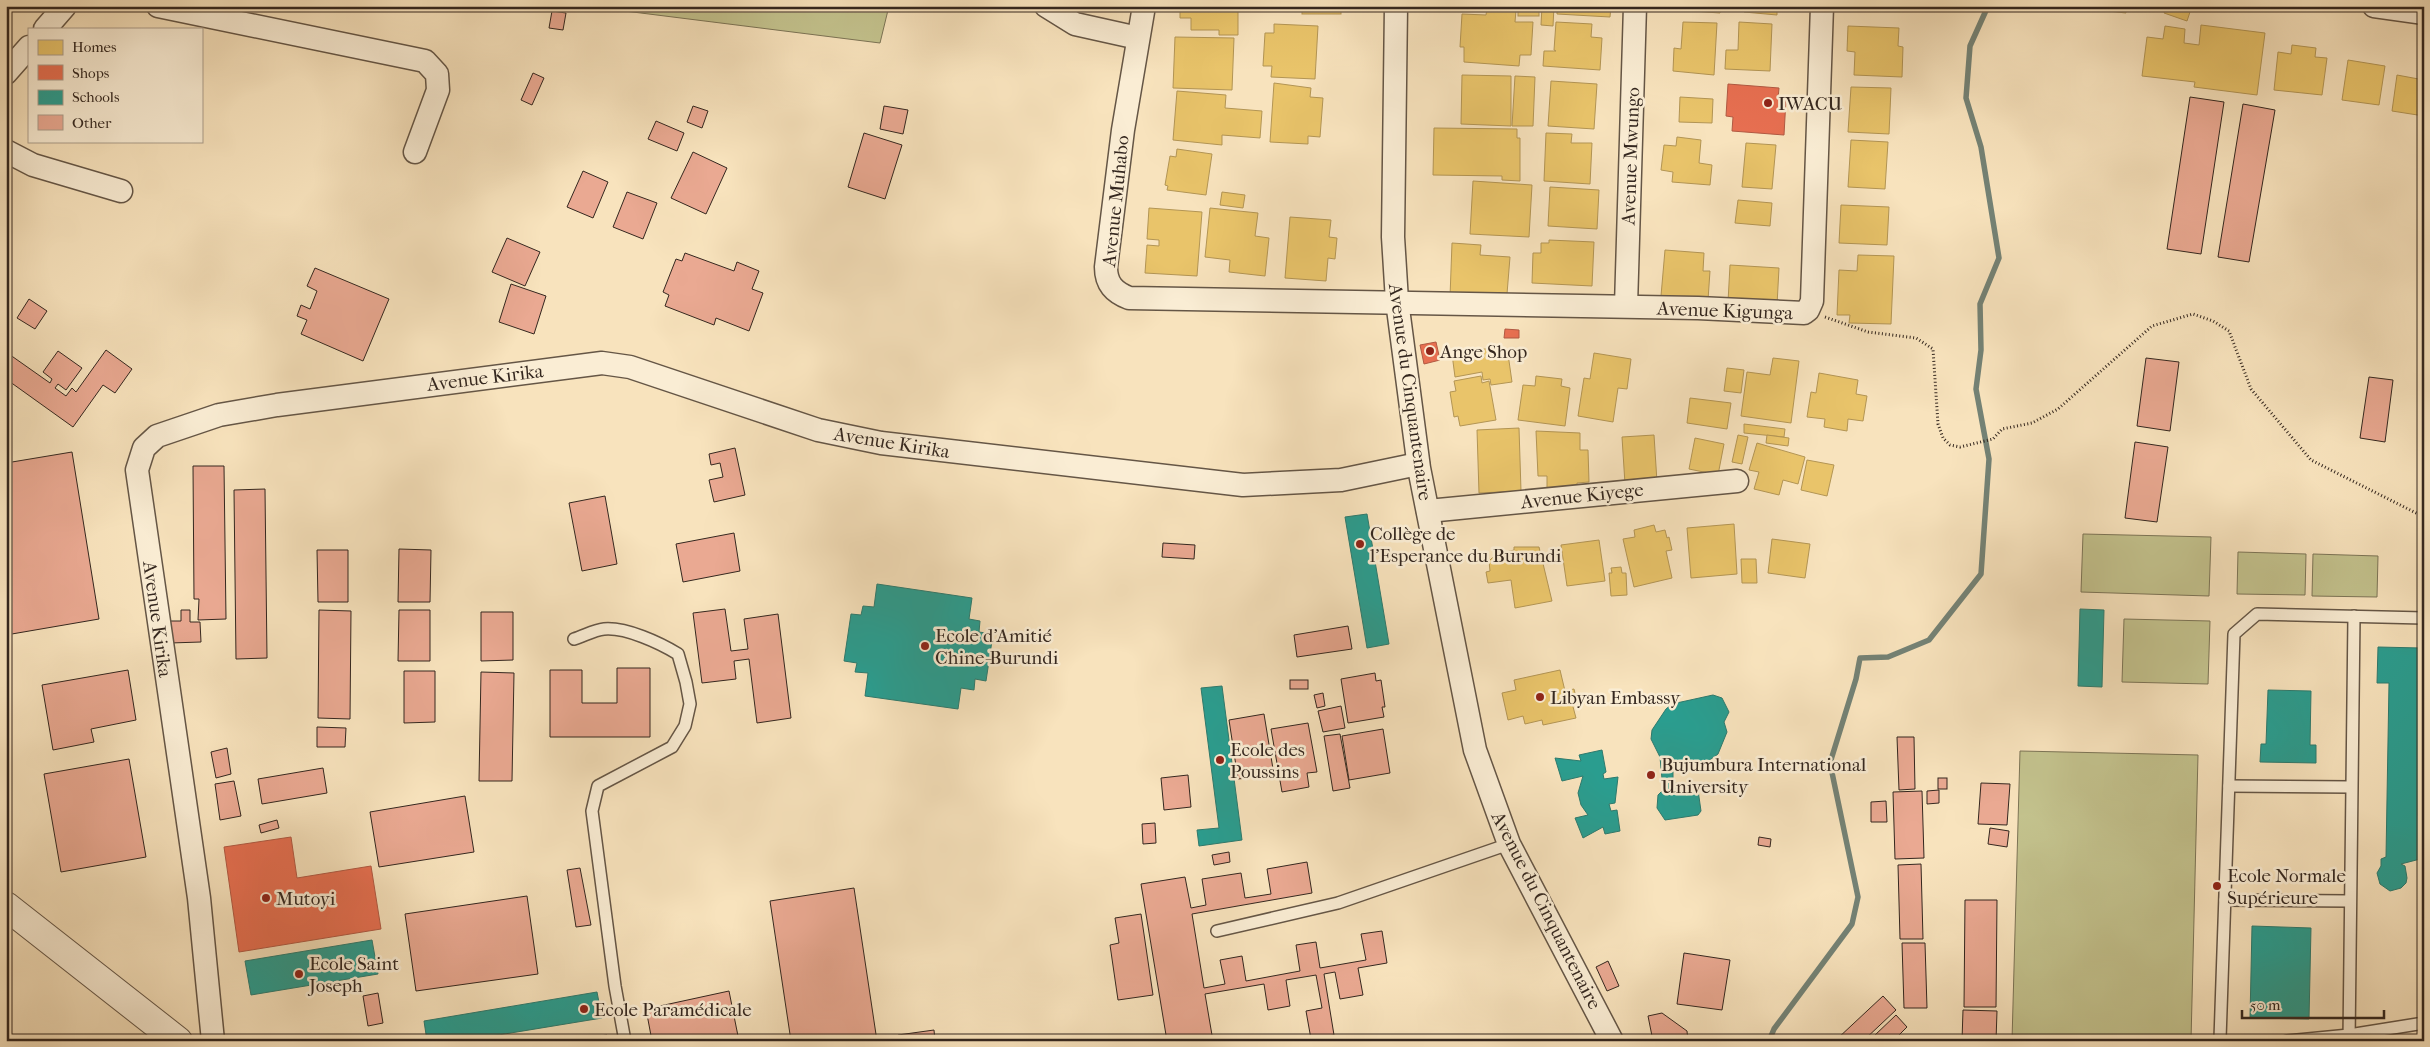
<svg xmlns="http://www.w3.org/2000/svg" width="2430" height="1047" viewBox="0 0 2430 1047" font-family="'IM FELL French Canon',serif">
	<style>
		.green { fill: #c3c28d; stroke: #7c7456 }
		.homes { fill: #e9c46a; stroke: #b39554 }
		.shops { fill: #e76f51; stroke: #b15942 }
		.schools { fill: #2a9d8f; stroke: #2d7a6d }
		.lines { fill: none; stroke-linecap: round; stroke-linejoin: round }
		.stream { stroke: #748275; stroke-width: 5.5 }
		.building { fill: #eaa992; stroke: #34271f }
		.service-casing { stroke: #655646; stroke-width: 14 }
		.minor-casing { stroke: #655646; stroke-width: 25 }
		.tertiary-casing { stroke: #655646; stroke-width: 30 }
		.path { stroke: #34271f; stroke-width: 3; stroke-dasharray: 1 2.5; stroke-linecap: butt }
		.service { stroke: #faedd4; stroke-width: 11 }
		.minor { stroke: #faedd4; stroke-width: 22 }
		.tertiary { stroke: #faedd4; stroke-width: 28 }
		.poi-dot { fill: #8f2418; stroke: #faedd4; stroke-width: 2 }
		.labels { text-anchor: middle; stroke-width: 5; stroke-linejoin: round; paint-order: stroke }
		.poi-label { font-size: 19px; fill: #34271f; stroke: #faedd4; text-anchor: start }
		.street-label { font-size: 19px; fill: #34271f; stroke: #faedd4 }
	</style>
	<rect width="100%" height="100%" fill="#f8e3bd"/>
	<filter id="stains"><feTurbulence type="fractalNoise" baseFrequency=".004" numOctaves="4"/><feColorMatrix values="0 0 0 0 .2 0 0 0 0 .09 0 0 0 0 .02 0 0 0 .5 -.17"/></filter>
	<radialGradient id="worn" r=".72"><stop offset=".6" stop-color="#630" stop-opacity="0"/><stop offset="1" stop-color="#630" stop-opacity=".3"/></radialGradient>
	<g class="green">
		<path d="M585,6H889L880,43Z"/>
		<path d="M2083,534L2211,537L2209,596L2081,592Z"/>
		<path d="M2238,552L2306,554L2305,595L2237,594Z"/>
		<path d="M2313,554L2378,556L2377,597L2312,596Z"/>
		<path d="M2124,619L2210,621L2208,684L2122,682Z"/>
		<path d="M2020,751L2198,755L2191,1041H2012Z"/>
	</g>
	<g class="homes">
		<path d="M1180,6H1238V35H1219V30H1191V18H1180Z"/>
		<rect x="1302" y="6" width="39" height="8"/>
		<rect x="1518" y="6" width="21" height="10"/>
		<path d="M1542,6H1554L1553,26L1541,25Z"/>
		<path d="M1557,6H1611L1610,17L1557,14Z"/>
		<path d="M1678,6H1721L1720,13L1678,10Z"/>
		<path d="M1744,6H1777V15L1744,12Z"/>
		<path d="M2108,6H2126V13L2108,11Z"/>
		<path d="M2167,6H2192L2187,21L2164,13Z"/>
		<path d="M1487,8L1516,10L1515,22H1533L1531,55H1520L1519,66L1464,62V47H1460L1462,14L1486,15Z"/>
		<path d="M1556,22L1592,24L1591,37L1602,38L1600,70L1543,66L1544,51H1556L1554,50Z"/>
		<path d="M1683,22L1717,23L1714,75L1673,71L1674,48L1681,49Z"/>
		<path d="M1739,22L1772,24L1770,71L1725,69L1726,50H1738Z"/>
		<path d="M1274,24L1318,26L1315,79L1271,77L1272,66H1263L1265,33H1274Z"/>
		<path d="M2201,25L2265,33L2257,95L2194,87L2195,82L2142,76L2147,37L2163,39L2165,26L2185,29L2184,43L2199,45Z"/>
		<path d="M1848,26L1899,28L1898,46L1903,47L1902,77L1854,75L1855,52L1847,51Z"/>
		<path d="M1175,37L1234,38L1232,90L1173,88Z"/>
		<path d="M2292,45L2316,48L2315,57L2327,58L2322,95L2274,90L2278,52L2291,54Z"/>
		<path d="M2348,60L2385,66L2379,105L2342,100Z"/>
		<path d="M1462,75L1511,76V126L1461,124Z"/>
		<path d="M2397,75L2424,80V116L2392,111Z"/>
		<path d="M1515,76L1535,77L1533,126H1512Z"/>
		<path d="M1551,81L1597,84L1594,129L1548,126Z"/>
		<path d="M1274,83L1311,88L1310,97L1323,98L1320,137L1308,136V144L1270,142Z"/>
		<path d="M1851,87L1891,88L1889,134L1848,132Z"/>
		<path d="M1177,91L1226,95L1225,108L1262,111L1260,138L1222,135V145L1173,140Z"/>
		<path d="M1680,97L1713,99L1712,123L1679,122Z"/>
		<path d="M1434,128L1517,129V138H1520V181L1502,180V176L1433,175Z"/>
		<path d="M1546,133L1572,134L1571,143H1592L1590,184L1544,181Z"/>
		<path d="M1677,137L1701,140L1699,163L1712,165L1710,185L1672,182L1673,172L1661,170L1664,145L1676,146Z"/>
		<path d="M1851,140L1888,142L1885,189L1848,187Z"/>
		<path d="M1746,143L1776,145L1772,189L1742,187Z"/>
		<path d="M1177,149L1212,154L1206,195L1167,190L1168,186L1165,185L1170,156L1176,157Z"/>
		<path d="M1473,181L1532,185L1529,237L1470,234Z"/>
		<path d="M1550,187L1599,190L1597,229L1548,226Z"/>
		<path d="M1222,192L1245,195L1243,208L1220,205Z"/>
		<path d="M1738,200L1772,203L1770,226L1735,223Z"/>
		<path d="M1841,205L1889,207L1887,245L1839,243Z"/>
		<path d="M1149,208L1202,212L1197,276L1145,273L1147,245L1159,246V240L1147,239Z"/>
		<path d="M1210,208L1258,213L1255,236L1269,238L1265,276L1229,272L1230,260L1205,257Z"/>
		<path d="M1290,217L1331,220L1329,237L1337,238L1335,259L1328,258L1326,281L1285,278Z"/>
		<path d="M1549,240L1594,242L1592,286L1532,283L1533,253H1541V243H1549Z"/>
		<path d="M1452,243L1481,245L1480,255L1510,257L1507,294L1450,297Z"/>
		<path d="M1665,250L1704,253L1703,271H1710L1708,300L1661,296Z"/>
		<path d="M1858,255L1894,256L1891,324L1849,323L1850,315H1837L1839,270L1857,271Z"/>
		<path d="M1730,265L1779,268L1777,305L1728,302Z"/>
		<path d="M1498,347L1499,355L1508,354L1512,382L1491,385L1490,379L1483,380L1482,372L1455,377L1452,354Z"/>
		<path d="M1594,353L1631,359L1627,389L1618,388L1613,422L1578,416L1584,378L1590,379Z"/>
		<path d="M1773,358L1799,361L1791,423L1741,416L1747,372L1770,375Z"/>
		<path d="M1727,368L1744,370L1741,393L1724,391Z"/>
		<path d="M1819,373L1858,380L1856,394L1867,396L1863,421L1848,419L1847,431L1824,427L1825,419L1807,417L1811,392L1816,393Z"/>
		<path d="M1481,376L1482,383L1489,381L1496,420L1460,426L1458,416L1454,417L1450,392L1456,391L1454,381Z"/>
		<path d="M1536,376L1562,379L1561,386L1570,388L1565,426L1518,420L1523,385L1535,386Z"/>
		<path d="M1690,398L1731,403L1727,429L1687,423Z"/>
		<path d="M1744,424L1785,429L1784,437L1744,433Z"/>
		<path d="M1519,428L1521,491L1479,493L1477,430Z"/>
		<path d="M1536,431L1580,433V450H1588L1589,482L1577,483V492H1547V476H1538Z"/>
		<path d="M1654,435L1657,482L1625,484L1622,437Z"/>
		<path d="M1738,435L1748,437L1742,464L1732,462Z"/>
		<path d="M1767,435L1789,438L1788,446L1766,443Z"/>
		<path d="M1695,438L1724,444L1718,475L1689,469Z"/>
		<path d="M1757,443L1805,457L1798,484L1783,480L1779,495L1754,489L1759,472L1749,470Z"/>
		<path d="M1807,460L1834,465L1827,496L1801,490Z"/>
		<path d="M1734,524L1737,574L1691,578L1687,528Z"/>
		<path d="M1654,525L1656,532L1665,530L1667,538L1669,537L1672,550L1666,551L1672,578L1634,587L1623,539L1635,537L1634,530Z"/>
		<path d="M1772,539L1810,544L1805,578L1768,573Z"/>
		<path d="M1599,540L1605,581L1567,586L1561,545Z"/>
		<path d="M1514,547H1539L1552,601L1515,608L1511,580L1488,583L1486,572L1490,571L1489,561L1495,555L1514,550Z"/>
		<path d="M1741,559H1756L1757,583H1742Z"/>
		<path d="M1621,567L1622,573H1626L1627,595L1611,596L1609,573H1612L1611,568Z"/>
		<path d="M1560,670L1565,691L1574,689L1577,702L1572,703L1576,718L1543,725L1542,720L1525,724L1523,716L1508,720L1502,693L1516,690L1514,680Z"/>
	</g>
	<g class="shops">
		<path d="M1728,84L1779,88L1778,99H1786L1784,135L1732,131L1733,117L1726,116Z"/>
		<path d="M1505,329L1519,330V338H1504Z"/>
		<path d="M1436,342L1440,360L1424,364L1420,345Z"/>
		<path d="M291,837L297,878L371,866L381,929L239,952L224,847Z"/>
	</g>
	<g class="schools">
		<path d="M1367,514L1389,644L1367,648L1345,517Z"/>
		<path d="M877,584L972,598L969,619L980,621L979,632L993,634L986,681L975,679L974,690L961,688L958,709L865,696L868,673L855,672L857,663L844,661L851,614L861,615L863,606L874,607Z"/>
		<path d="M2080,609L2104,610L2102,687L2078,686Z"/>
		<path d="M2378,647L2421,648L2420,705H2424V715H2420L2418,816H2424V858L2401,864L2405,866L2407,878L2406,883L2401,888L2390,891L2380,884L2377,873L2381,866V859L2386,857L2389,683H2377Z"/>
		<path d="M1222,686L1242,840L1199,846L1197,830L1219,828L1201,688Z"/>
		<path d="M2268,690L2311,691L2310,745H2316V763L2260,762L2261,744H2266Z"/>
		<path d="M1713,695L1722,698L1729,712L1724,722L1727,732L1718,754L1707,762L1695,766L1673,763V783L1682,784L1698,790L1701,811L1698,815L1665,820L1657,808L1658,795L1663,790L1660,757L1651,739L1652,730L1666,709L1672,704Z"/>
		<path d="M1602,750L1606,772L1603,774L1604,779L1618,777L1615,803L1609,804L1611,811L1617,810L1620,831L1605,834L1603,827L1583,838L1575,818L1588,815L1581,805L1578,793L1583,776L1562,781L1555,758L1581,761L1579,755Z"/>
		<path d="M2252,926L2311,928L2309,1019L2250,1018Z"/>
		<path d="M372,940L378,974L251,995L245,961Z"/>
		<path d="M597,992L602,1018L462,1041H427L424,1021Z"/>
	</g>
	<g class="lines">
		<path class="stream" d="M1769,1041L1774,1029L1852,924L1858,897L1830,763L1856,679L1860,658L1888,657L1929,640L1981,574L1989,459L1976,389L1981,350L1980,304L1999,258L1981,147L1966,98L1970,46L1988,6"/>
	</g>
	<g class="building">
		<path d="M552,11L566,13L563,30L549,28Z"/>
		<path d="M533,73L544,78L532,105L521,100Z"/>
		<path d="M2190,97L2224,102L2201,254L2167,249Z"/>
		<path d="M2243,104L2275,110L2249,262L2218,257Z"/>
		<path d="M693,106L708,111L702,128L687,122Z"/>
		<path d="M884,106L908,110L903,134L880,129Z"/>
		<path d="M656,121L684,133L677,151L648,139Z"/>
		<path d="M864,133L902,145L885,199L848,187Z"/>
		<path d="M693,152L727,168L706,214L671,198Z"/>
		<path d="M583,171L608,182L593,218L567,207Z"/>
		<path d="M627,192L657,203L643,239L613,227Z"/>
		<path d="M507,238L540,252L525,286L492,272Z"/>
		<path d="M685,253L734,271L737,262L759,271L752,289L763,293L749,331L716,318L714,325L665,306L669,295L663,292L676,259L682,261Z"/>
		<path d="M315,268L389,299L363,361L301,334L307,320L297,316L301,305L310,309L317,291L307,286Z"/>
		<path d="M511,284L546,296L534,334L499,322Z"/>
		<path d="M29,299L47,311L35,329L17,318Z"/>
		<path d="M106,350L132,369L115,393L103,385L73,427L6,379V352L50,383L52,379L43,372L58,351L82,368L66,390L58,384L55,388L66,396L72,388L76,392Z"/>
		<path d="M2146,358L2179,362L2170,431L2137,426Z"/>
		<path d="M2369,377L2393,380L2385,442L2360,438Z"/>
		<path d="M2135,442L2168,447L2157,522L2125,518Z"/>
		<path d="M735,448L745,495L714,502L709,480L723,477L720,463L711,465L709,454Z"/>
		<path d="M72,452L99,619L6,635V463Z"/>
		<path d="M193,466H224L226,619L198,620L199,599H194Z"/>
		<path d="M265,489L267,658L236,659L234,490Z"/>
		<path d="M605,496L617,564L582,571L569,503Z"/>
		<path d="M734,533L740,571L683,582L676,544Z"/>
		<path d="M1163,543L1195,545L1194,559L1162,557Z"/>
		<path d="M399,549L431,550L430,602H398Z"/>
		<path d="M317,550H348V602H318Z"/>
		<path d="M725,609L731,651L748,649L744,619L778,614L791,718L757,723L749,659L734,661L736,679L702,683L693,613Z"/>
		<path d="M181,610H190V622H200L201,642L170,643V621H181Z"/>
		<path d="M319,610L351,611L350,719L318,718Z"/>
		<path d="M399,610H430V661H398Z"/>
		<path d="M481,612H513V660L481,661Z"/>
		<path d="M1348,626L1352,649L1297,657L1294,635Z"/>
		<path d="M617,668H650V737H550V670H582V703H617Z"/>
		<path d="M128,670L136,720L91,729L94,742L53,750L42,685Z"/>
		<path d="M404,671H435V722L404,723Z"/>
		<path d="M481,672L514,673L512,781H479Z"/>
		<path d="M1375,673L1376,681L1381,680L1385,707H1382L1384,717L1348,723L1341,679Z"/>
		<rect x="1290" y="680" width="18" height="9"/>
		<path d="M1323,693L1325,706L1317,708L1314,695Z"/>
		<path d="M1341,706L1345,728L1323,732L1318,711Z"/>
		<path d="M1264,714L1274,775L1238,779L1229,720Z"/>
		<path d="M1308,723L1317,772L1307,773L1309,787L1282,792L1271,729Z"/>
		<path d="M317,727L346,728L345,747H317Z"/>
		<path d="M1383,729L1390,773L1349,780L1342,736Z"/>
		<path d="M1340,734L1350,788L1333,791L1324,736Z"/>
		<path d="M1897,737H1914L1915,789L1899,790Z"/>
		<path d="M227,748L231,774L216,778L211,752Z"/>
		<path d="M129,759L146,857L61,872L44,774Z"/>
		<path d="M323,768L327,793L262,804L258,779Z"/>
		<path d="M1188,775L1191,807L1164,810L1161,778Z"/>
		<rect x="1938" y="778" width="9" height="11"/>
		<path d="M234,781L241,816L220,820L215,784Z"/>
		<path d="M1981,783L2010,784L2007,825L1978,824Z"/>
		<path d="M1939,790V803L1927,804V791Z"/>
		<path d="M1922,791L1924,858L1895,859L1893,792Z"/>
		<path d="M465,796L474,852L379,867L370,812Z"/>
		<path d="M1886,801L1887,822H1871V802Z"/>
		<path d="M277,820L279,828L261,833L259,825Z"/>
		<path d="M1155,823L1156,843L1143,844L1142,824Z"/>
		<path d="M1990,828L2009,831L2007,847L1988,844Z"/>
		<path d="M1759,837L1771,839L1770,847L1758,845Z"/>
		<path d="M1229,852L1230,862L1214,865L1212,855Z"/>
		<path d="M1307,862L1312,893L1192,914L1204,988L1225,984L1220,960L1242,956L1246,981L1300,971L1296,945L1316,942L1320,968L1366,960L1361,934L1382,931L1387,963L1358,968L1363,995L1340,999L1335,972L1324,974L1334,1035L1311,1039L1306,1011L1322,1008L1316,975L1286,980L1290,1006L1268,1010L1264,984L1205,994L1213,1041H1167L1141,884L1185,877L1191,908L1206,905L1202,879L1241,873L1245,898L1271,894L1267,869Z"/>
		<path d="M1921,864L1923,939H1900L1898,865Z"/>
		<path d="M580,868L591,925L576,927L567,870Z"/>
		<path d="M854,888L877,1041H791L770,901Z"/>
		<path d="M527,896L538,974L416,991L405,914Z"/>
		<path d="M1965,900H1997L1996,1007H1964Z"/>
		<path d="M1141,914L1153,995L1118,1000L1110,945L1119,943L1115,918Z"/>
		<path d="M1902,943H1925L1927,1008H1904Z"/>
		<path d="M1684,953L1730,960L1722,1010L1677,1004Z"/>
		<path d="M1608,961L1619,986L1607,991L1596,967Z"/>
		<path d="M729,991L739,1041H652L646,1009Z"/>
		<path d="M378,993L383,1023L368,1026L363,996Z"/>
		<path d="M1883,996L1896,1010L1863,1041H1839L1837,1039Z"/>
		<path d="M1963,1010L1997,1011L1996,1041H1962Z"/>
		<path d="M1662,1013L1687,1031L1688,1041H1653L1648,1016Z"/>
		<path d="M1896,1015L1907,1027L1893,1041H1879L1874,1036Z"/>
		<path d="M934,1030L935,1041H899L898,1035Z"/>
		<path d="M607,1035L608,1041H591V1037Z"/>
	</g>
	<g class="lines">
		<g class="service-casing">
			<g id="service">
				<path d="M574,639C584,636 594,630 604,629C626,627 660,643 678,654L686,682L690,704L685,726L672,747L598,786L592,811L615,986L625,1041"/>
				<path d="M2229,786L2351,787"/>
				<path d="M2225,900L2349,901"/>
				<path d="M1217,931L1338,903L1509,844"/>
				<path d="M2222,1041L2220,1039L2234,634L2257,614L2424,618"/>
				<path d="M2287,1041L2349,1035L2424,1023"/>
				<path d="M2349,1041L2354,616"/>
			</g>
		</g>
		<g class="minor-casing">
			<g id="minor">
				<path d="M158,6L425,61L437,74L438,90L415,152"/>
				<path d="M1046,6L1075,24L1138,38"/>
				<path d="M1144,6L1123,130L1106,267C1106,284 1114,292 1129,298L1698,308L1804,313L1808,310L1812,301L1822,6"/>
				<path d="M1396,6L1393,237L1397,301L1419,468L1475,750L1509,844L1612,1041"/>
				<path d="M2374,6L2424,13"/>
				<path d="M45,29L65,6"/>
				<path d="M6,73L29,47"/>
				<path d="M6,151L33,165L121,191"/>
				<path d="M1626,306L1635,6"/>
				<path d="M1428,511L1737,481"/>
				<path d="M213,1041L199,898L137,470L144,448L157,436L219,415L277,405L602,363L630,367L818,430L881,443L1243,485L1341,480L1418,464"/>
			</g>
		</g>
		<g class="tertiary-casing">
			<path id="tertiary" d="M6,906L178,1041"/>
		</g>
		<path class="path" d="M1825,317L1868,332L1916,338L1933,349L1938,424L1943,438L1950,445L1960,447L1993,439L2002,429L2032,423L2058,409L2152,326L2193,314L2213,321L2229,331L2251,389L2311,460L2424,517"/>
		<use href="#service" class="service"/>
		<use href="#minor" class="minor"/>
		<use href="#tertiary" class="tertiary"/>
	</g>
	<g class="poi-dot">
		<circle cx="1768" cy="103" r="5"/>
		<circle cx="1430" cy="351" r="5"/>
		<circle cx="1360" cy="544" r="5"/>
		<circle cx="925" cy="646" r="5"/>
		<circle cx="1540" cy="697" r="5"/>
		<circle cx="1220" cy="760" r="5"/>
		<circle cx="1651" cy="775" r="5"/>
		<circle cx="2217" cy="886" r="5"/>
		<circle cx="266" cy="898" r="5"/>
		<circle cx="299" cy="974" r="5"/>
		<circle cx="584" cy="1009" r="5"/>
	</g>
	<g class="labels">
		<g class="poi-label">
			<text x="1778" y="110">IWACU</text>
			<text x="1440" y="358">Ange Shop</text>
			<text x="1370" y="540">Collège de<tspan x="1370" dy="22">l'Esperance du Burundi</tspan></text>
			<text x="935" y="642">Ecole d'Amitié<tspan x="935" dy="22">Chine-Burundi</tspan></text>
			<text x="1550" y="704">Libyan Embassy</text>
			<text x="1230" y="756">Ecole des<tspan x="1230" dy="22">Poussins</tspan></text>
			<text x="1661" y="771">Bujumbura International<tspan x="1661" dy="22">University</tspan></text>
			<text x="2227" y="882">Ecole Normale<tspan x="2227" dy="22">Supérieure</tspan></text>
			<text x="276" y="905">Mutoyi</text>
			<text x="309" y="970">Ecole Saint<tspan x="309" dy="22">Joseph</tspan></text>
			<text x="594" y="1016">Ecole Paramédicale</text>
		</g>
		<g class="street-label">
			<text transform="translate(1630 156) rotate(-88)" y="7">Avenue Mwungo</text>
			<text transform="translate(1115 201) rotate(-84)" y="7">Avenue Muhabo</text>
			<text transform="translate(1725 310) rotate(2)" y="7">Avenue Kigunga</text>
			<text transform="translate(485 377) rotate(-7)" y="7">Avenue Kirika</text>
			<text transform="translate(1411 392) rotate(82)" y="7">Avenue du Cinquantenaire</text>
			<text transform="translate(892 442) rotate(9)" y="7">Avenue Kirika</text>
			<text transform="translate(1582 495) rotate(-6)" y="7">Avenue Kiyege</text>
			<text transform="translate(158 619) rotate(82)" y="7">Avenue Kirika</text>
			<text transform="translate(1547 910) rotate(63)" y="7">Avenue du Cinquantenaire</text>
		</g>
	</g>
	<rect width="2430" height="1047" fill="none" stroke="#f8e3bd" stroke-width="25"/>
	<rect x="8" y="8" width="2415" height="1032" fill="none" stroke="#34271f" stroke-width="2.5"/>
	<rect x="12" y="12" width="2405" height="1022" fill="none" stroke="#34271f"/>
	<rect x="28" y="28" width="175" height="115" fill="#faedd4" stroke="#ab9e8c"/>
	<rect x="38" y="40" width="25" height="15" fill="#e9c46a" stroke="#ab9e8c"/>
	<text x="72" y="52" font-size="15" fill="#34271f">Homes</text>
	<rect x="38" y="65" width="25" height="15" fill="#e76f51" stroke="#ab9e8c"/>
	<text x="72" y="78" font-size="15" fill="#34271f">Shops</text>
	<rect x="38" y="90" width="25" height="15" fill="#2a9d8f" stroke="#ab9e8c"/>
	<text x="72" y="102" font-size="15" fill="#34271f">Schools</text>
	<rect x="38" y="115" width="25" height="15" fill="#eaa992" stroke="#ab9e8c"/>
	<text x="72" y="128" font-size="15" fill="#34271f">Other</text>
	<path d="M2242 1010v8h142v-8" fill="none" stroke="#34271f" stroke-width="2.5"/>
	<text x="2250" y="1010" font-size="15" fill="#34271f" stroke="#faedd4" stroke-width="4" paint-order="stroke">50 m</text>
	<rect width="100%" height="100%" filter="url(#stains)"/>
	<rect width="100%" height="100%" fill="url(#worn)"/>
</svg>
